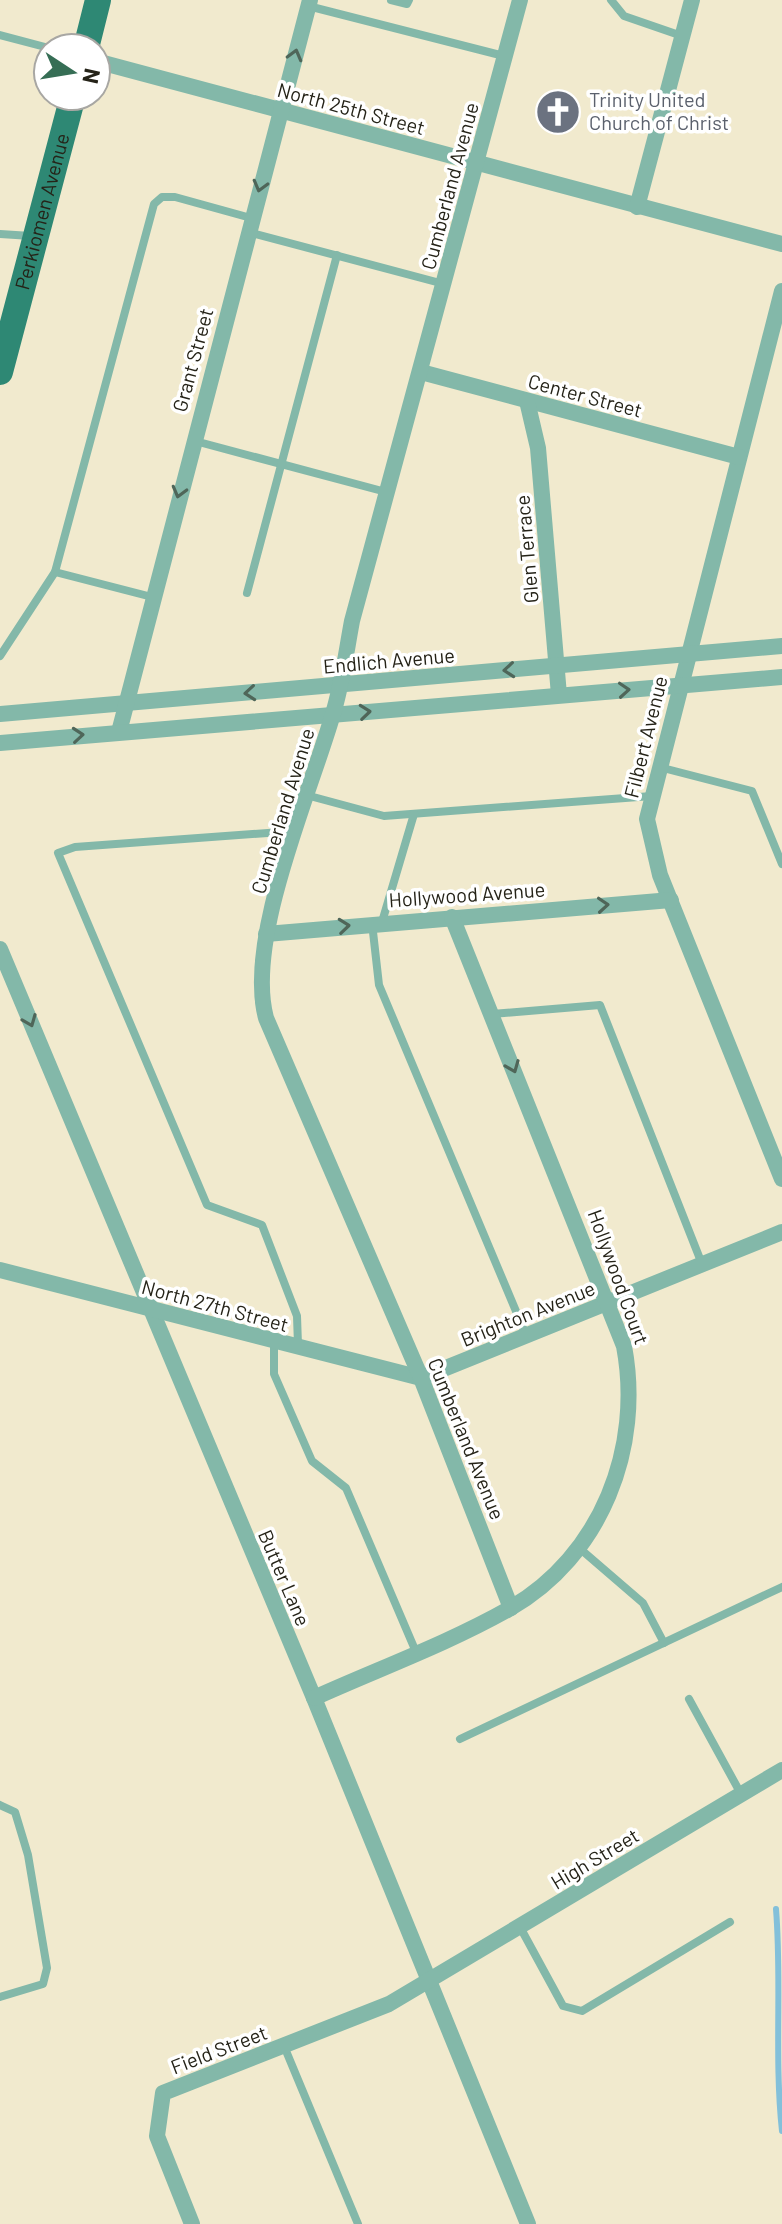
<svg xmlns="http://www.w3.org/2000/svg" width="782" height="2224" viewBox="0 0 782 2224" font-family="Barlow,sans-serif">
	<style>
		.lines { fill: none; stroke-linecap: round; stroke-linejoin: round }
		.stream { stroke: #83c0da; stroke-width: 6 }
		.service { stroke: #83b8a9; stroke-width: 8 }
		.minor { stroke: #83b8a9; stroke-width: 16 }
		.primary { stroke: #2e8874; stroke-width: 26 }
		.oneway { stroke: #4f6659 }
		.labels { text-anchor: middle; stroke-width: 7; stroke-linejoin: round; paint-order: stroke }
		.worship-label { font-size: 20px; fill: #5b616d; stroke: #fff; text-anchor: start }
		.street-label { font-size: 20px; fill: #252318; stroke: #fff }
	</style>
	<rect width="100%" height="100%" fill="#f1eace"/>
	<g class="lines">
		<path class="stream" d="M776,1909C782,1983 774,2057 782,2131"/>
		<g class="service">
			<path d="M391,0L407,4L409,0"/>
			<path d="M611,0L624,16L682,36"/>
			<path d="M308,6L504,56"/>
			<path d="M0,35L49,48"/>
			<path d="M248,232L444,284"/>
			<path d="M0,234L31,236"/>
			<path d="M195,441L386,492"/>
			<path d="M55,572L152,597"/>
			<path d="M247,593L337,255"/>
			<path d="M0,656L55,572L154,204L162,197H175L251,218"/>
			<path d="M659,767L752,791L782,864"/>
			<path d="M306,795L384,816L652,796"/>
			<path d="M295,831L75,847L58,853L207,1205L262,1225L297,1316L298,1345"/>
			<path d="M382,922L414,814"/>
			<path d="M372,923L379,985L526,1335"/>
			<path d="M492,1014L600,1005L702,1264"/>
			<path d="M274,1342V1374L312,1461L346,1488L416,1652"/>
			<path d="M578,1547L643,1603L664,1643"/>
			<path d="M689,1699L741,1794"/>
			<path d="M460,1739L782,1587"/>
			<path d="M0,1805L15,1812L28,1855L47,1968L43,1984L0,1997"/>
			<path d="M520,1927L563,2006L582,2011L730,1922"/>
			<path d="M284,2046L358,2224"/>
		</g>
		<g class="minor">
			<path d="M96,61L782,244"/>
			<path d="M637,207L692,0"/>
			<path d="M782,291L647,819L660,875L782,1179"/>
			<path d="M421,372L739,457"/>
			<path d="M527,401L538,448L559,695"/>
			<path d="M0,714L782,646"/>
			<path d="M119,732L310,0"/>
			<path d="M0,743L782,677"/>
			<path d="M266,934L671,900"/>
			<path d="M0,949L314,1698L528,2224"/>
			<path d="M0,1270L421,1378L782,1232"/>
			<path d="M511,1608L421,1378L266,1018C245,940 309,796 332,717C342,686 346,653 352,621L520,0"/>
			<path d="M314,1698C378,1669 447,1644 509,1609C602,1556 643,1447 624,1346L452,917"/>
			<path d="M192,2224L157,2136L163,2093L389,2004L782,1770"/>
		</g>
		<g class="primary">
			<path d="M86,48L98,0"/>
			<path id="s1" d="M0,372L73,96"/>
		</g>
	</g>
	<defs><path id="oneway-chevron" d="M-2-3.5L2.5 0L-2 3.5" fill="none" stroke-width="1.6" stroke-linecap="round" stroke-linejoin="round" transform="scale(2)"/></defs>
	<g class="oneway">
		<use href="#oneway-chevron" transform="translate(295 55) rotate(-75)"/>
		<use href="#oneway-chevron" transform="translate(260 186) rotate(105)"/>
		<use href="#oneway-chevron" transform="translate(179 492) rotate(105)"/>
		<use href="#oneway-chevron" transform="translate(509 670) rotate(175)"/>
		<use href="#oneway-chevron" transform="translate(624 690) rotate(-4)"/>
		<use href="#oneway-chevron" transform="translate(250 693) rotate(175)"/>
		<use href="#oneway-chevron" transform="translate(365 712) rotate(-6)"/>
		<use href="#oneway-chevron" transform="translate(78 735) rotate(-5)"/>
		<use href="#oneway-chevron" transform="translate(603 905) rotate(-4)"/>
		<use href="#oneway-chevron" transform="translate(344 926) rotate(-6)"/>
		<use href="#oneway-chevron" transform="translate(30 1021) rotate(68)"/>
		<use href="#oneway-chevron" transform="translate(513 1067) rotate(68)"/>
	</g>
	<defs>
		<g id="church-disc" transform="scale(2.3)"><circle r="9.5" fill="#6b7280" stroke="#fff"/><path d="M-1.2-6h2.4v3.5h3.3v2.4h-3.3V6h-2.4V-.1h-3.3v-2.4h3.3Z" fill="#fff"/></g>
	</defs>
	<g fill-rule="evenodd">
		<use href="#church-disc" x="558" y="112"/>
	</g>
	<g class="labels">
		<g class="worship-label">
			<text x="589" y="107">Trinity United<tspan x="589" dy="23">Church of Christ</tspan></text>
		</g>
		<g class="street-label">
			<text transform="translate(351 109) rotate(15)" y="7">North 25th Street</text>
			<text transform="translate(450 186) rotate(-75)" y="7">Cumberland Avenue</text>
			<text dy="7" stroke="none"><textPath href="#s1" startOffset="166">Perkiomen Avenue</textPath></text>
			<text transform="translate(193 360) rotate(-75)" y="7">Grant Street</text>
			<text transform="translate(585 396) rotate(15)" y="7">Center Street</text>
			<text transform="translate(527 549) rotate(-95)" y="7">Glen Terrace</text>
			<text transform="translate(389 661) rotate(-5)" y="7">Endlich Avenue</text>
			<text transform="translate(646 737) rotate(-76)" y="7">Filbert Avenue</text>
			<text transform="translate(283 811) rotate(-73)" y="7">Cumberland Avenue</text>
			<text transform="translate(467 895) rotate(-4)" y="7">Hollywood Avenue</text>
			<text transform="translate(618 1277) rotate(70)" y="7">Hollywood Court</text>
			<text transform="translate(215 1306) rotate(15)" y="7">North 27th Street</text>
			<text transform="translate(528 1314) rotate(-22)" y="7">Brighton Avenue</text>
			<text transform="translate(466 1439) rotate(68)" y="7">Cumberland Avenue</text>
			<text transform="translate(284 1578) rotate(67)" y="7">Butter Lane</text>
			<text transform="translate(595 1859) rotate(-31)" y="7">High Street</text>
			<text transform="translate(219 2050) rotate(-21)" y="7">Field Street</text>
		</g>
	</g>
	<g transform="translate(72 72) rotate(102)"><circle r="38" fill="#ffffff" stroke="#a8a7a3" stroke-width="2"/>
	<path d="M0-6L14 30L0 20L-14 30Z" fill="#366e55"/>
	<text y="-12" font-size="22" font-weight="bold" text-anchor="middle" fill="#252318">N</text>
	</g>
</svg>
